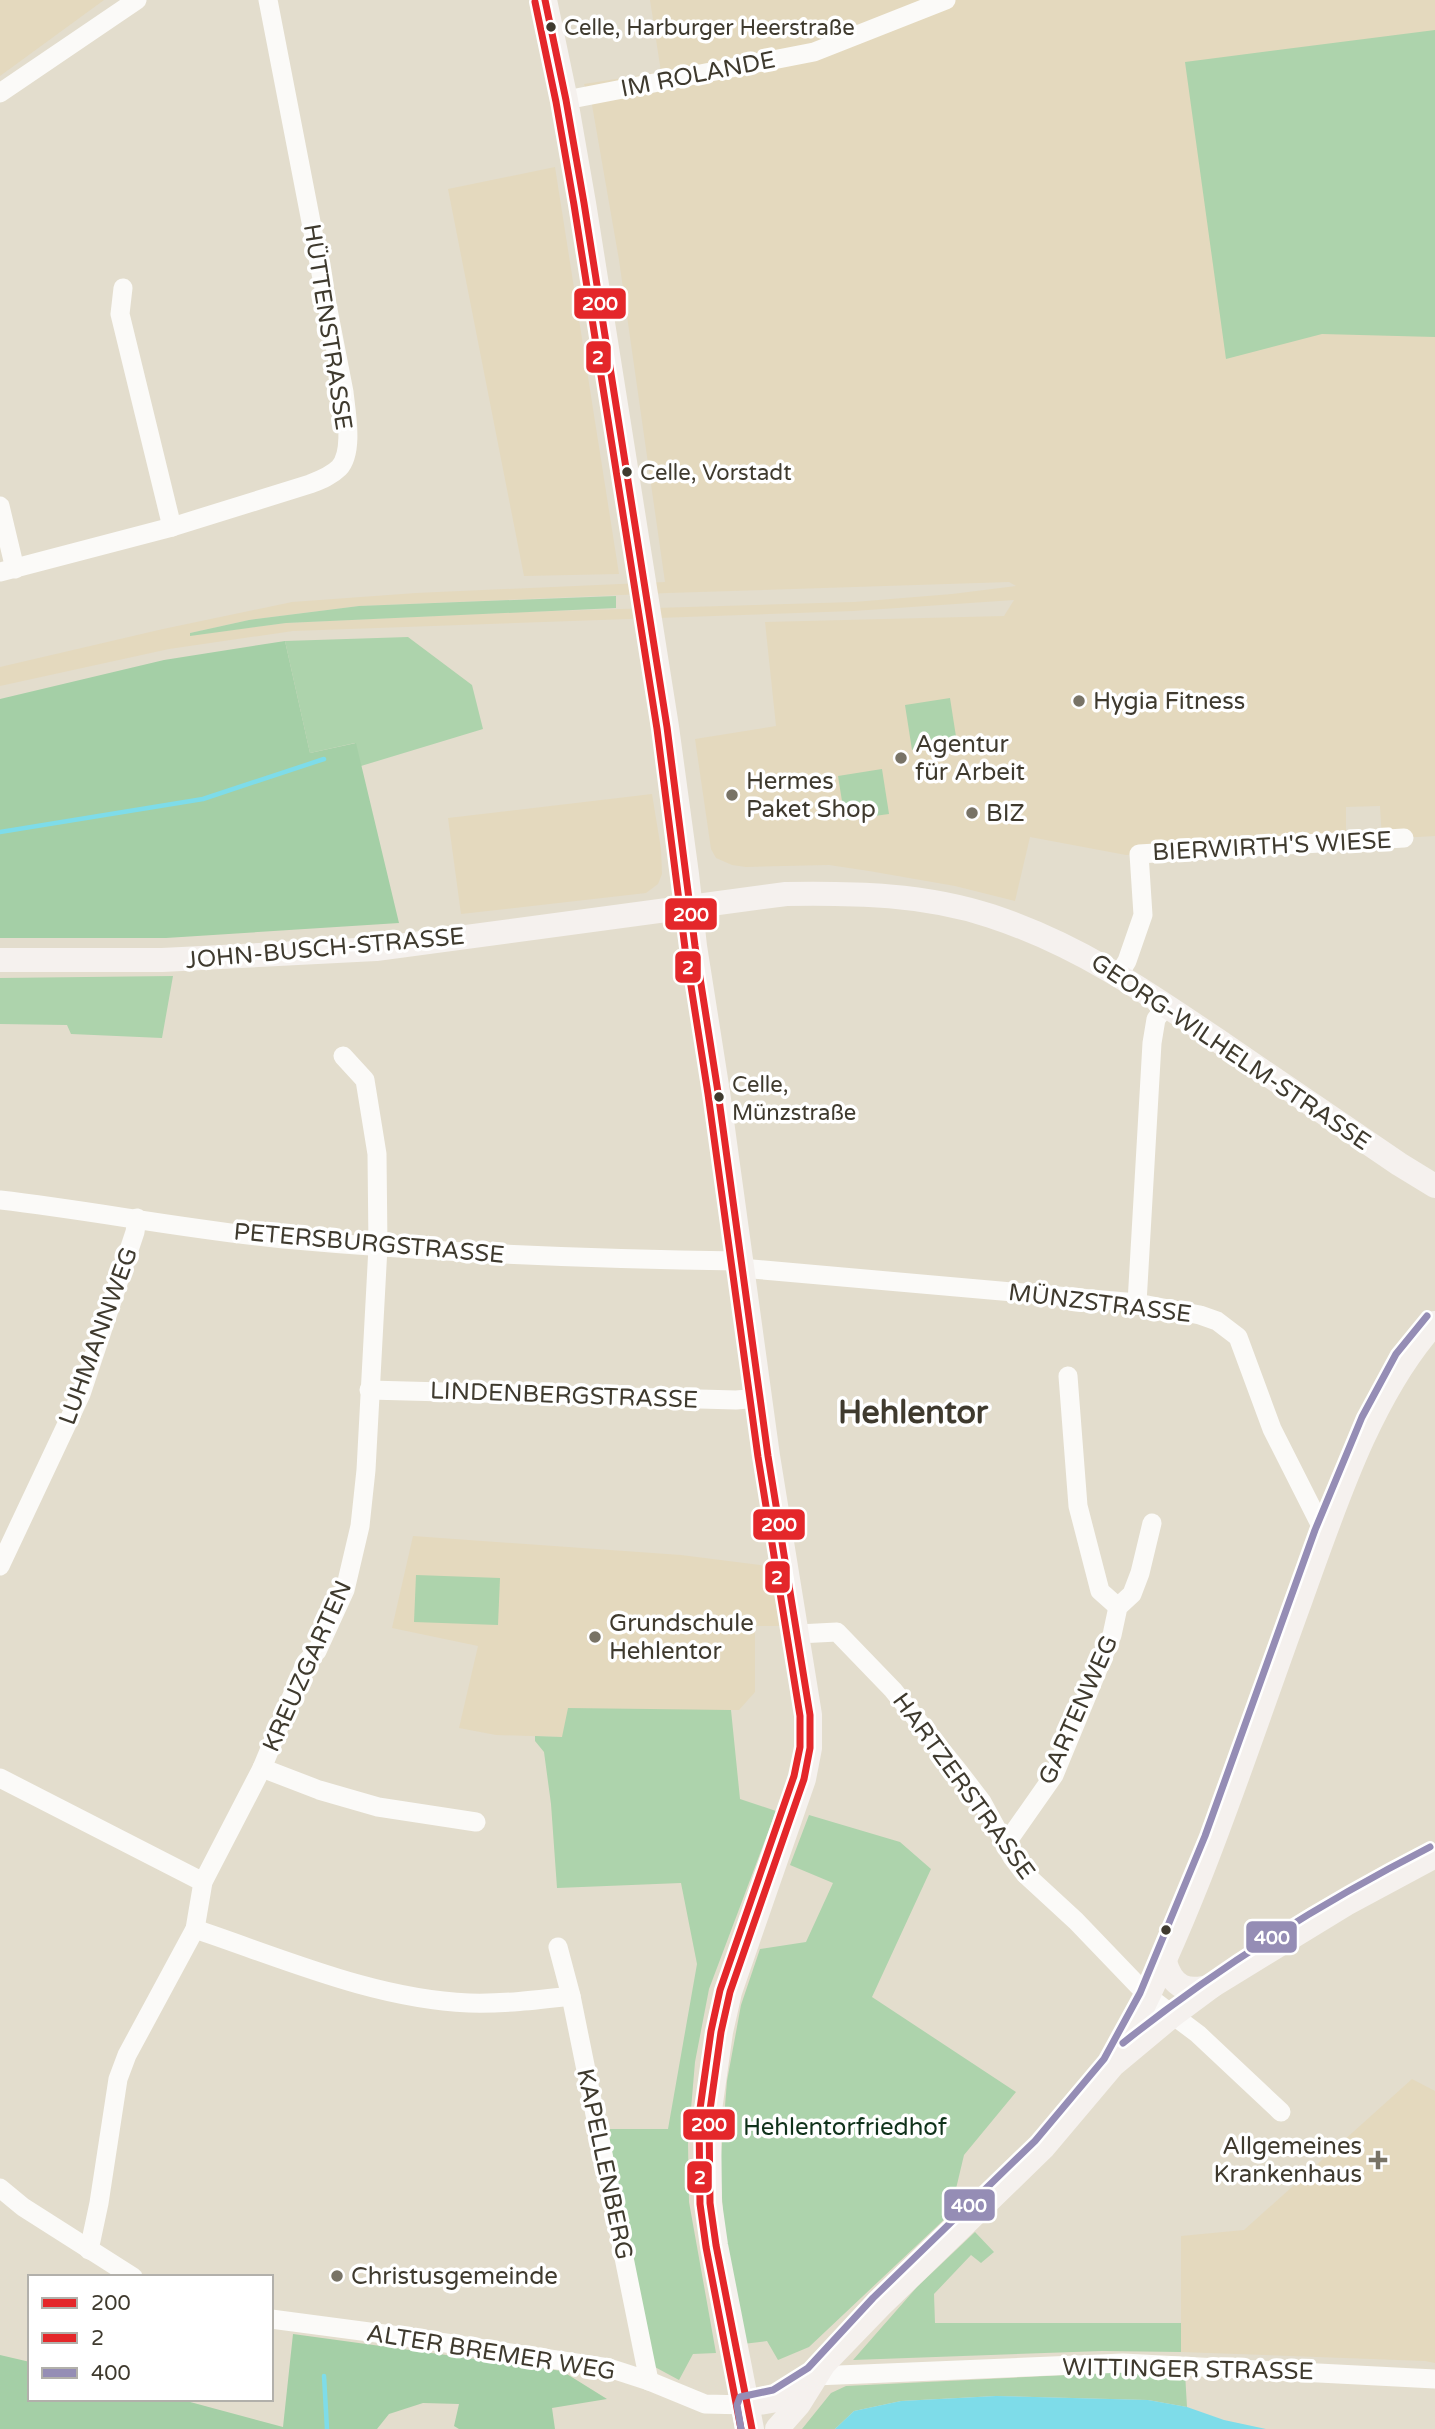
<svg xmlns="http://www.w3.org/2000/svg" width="1435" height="2429" viewBox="0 0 1435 2429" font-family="'Varela Round',sans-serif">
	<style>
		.built { fill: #e4d9be; fill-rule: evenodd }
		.green { fill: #add3ac }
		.forest { fill: #a4cfa6 }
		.water { fill: #7edce9 }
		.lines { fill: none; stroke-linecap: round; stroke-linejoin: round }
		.stream { stroke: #7edce9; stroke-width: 4.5 }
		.minor { stroke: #fbfaf8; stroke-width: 19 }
		.major { stroke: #f5f1ee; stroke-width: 24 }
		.bus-1-casing { stroke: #fff; stroke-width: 12 }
		.bus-2-casing { stroke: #fff; stroke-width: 12 }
		.bus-3-casing { stroke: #fff; stroke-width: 12 }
		.bus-1 { stroke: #e4272a; stroke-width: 7 }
		.bus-2 { stroke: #e4272a; stroke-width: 7 }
		.bus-3 { stroke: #958db5; stroke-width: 7 }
		.bus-dot { fill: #3f3a2e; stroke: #fff; stroke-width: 2.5 }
		.poi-dot { fill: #787366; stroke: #fff; stroke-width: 2.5 }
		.labels { text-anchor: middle; stroke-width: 7; stroke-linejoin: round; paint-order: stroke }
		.bus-label { font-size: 22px; fill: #3f3a2e; stroke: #fff; text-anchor: start }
		.street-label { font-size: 24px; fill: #3f3a2e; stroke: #fff }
		.poi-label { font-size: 24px; fill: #3f3a2e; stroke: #fff; text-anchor: start }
		.park-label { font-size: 24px; fill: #0f321a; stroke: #fff }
		.district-label { font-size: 32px; font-weight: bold; fill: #3f3a2e; stroke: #fff }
		.line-badge { stroke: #fff; stroke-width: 2.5 }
		.badge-label { font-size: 19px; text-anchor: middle; font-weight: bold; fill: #fff }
	</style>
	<rect width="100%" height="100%" fill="#e3ddcd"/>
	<g class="built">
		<path d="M0,0H104L0,76Z"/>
		<path d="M650,0H1435V836L1382,839L1380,806L1346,807V842L1126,855L1030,837L1015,901L955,886L869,871L829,865L746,867L732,865L716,858L711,849L695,739L776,726L765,622L1004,616L1014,600L853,611L293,631L169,649L0,686V667L163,629L292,602L416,593L665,582L619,260L592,105L584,84L661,72ZM1009,582L1016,586L952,594L854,602L520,612L286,623L190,635V633L249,620L359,606L668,593Z"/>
		<path d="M555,167L619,574L524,576L448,189Z"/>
		<path d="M652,794L661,849L662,874L658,884L646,893L461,914L448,818Z"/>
		<path d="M413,1536L681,1555L769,1566L781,1626H755V1692L739,1710H667L562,1737L496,1735L459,1728L478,1646L392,1628Z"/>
		<path d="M1412,2079L1435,2091V2363L1425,2361L1181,2352V2236L1244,2230Z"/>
	</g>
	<g class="green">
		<path d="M1435,30V337L1322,334L1226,359L1185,62Z"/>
		<path d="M616,596V608L286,623L190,636V633L249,620L359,606Z"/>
		<path d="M408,637L472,685L483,729L361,766L355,743L310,753L285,641Z"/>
		<path d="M950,698L957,743L912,750L905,705Z"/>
		<path d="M882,769L889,814L845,820L838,776Z"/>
		<path d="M173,976L162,1038L71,1034L67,1025L0,1024V978Z"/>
		<path d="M416,1575L500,1578L498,1625L414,1622Z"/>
		<path d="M568,1708L731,1710L740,1799L776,1811L709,1989L695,2062L688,2144L689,2202L716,2353L693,2354L679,2380L640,2359L594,2129H668L697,1964L681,1883L557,1888L551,1804L544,1752L535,1741V1736L562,1737Z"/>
		<path d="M809,1815L900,1842L931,1869L872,1997L1016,2092L964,2155L950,2214L809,2347L778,2360L767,2341L743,2344L725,2242L720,2168L727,2081L741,2005L760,1949L806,1942L833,1883L790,1865Z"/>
		<path d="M975,2232L994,2252L981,2263L971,2255L934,2294L935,2323H1181V2352L1102,2351L853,2360L917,2287Z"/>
		<path d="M1128,2372L1185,2373L1187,2407L1148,2400L996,2396L901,2401L854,2411L835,2429H802L831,2393L846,2386Z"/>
	</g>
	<g class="forest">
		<path d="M285,641L310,753L356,743L399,923L166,938H0V699L164,660Z"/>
		<path d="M293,2334L562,2371L607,2399L552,2408L555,2429H459L454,2426L459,2404L423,2403L389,2414L377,2429H0V2355L30,2362V2399H179L283,2427Z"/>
	</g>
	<path class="water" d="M996,2396L1148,2400L1187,2407L1224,2420L1266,2429H835L854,2411L901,2401Z"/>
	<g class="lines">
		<g class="stream">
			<path d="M0,832L203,799L324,759"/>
			<path d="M324,2376L327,2429"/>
		</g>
		<g class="minor">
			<path d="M0,93L137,0"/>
			<path d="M566,100L814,52L946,0"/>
			<path d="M123,288L120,314L172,527"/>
			<path d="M0,506L15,569"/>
			<path d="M0,572L172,527L310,484C320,480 331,476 339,468C354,452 346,412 344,392L268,0"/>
			<path d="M1119,974L1127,961L1143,915L1139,854L1404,838"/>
			<path d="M0,1200C95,1211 189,1230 284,1239C437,1253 587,1259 740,1261"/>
			<path d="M741,1268L1137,1303L1200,1315L1217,1321L1238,1337L1272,1429L1325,1534"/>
			<path d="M1137,1303L1152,1043L1156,1019L1167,1005"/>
			<path d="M1068,1376L1078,1506L1100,1591L1118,1607"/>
			<path d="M369,1390L736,1400L760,1398"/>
			<path d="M0,1566L81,1394L135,1232L137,1218"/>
			<path d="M798,1634L837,1632L893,1690L959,1772L982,1802L1012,1857L1025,1874L1076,1921L1149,1997L1198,2034L1281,2112"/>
			<path d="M262,1768L319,1790L378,1807L476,1822"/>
			<path d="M0,1778L203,1882"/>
			<path d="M1003,1841L1012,1835L1054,1775L1112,1635L1118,1607L1132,1594L1140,1573L1152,1523"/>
			<path d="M195,1929C284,1959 375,1999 469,2003C504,2004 537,2000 571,1996"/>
			<path d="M558,1947L571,1996L649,2381"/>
			<path d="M0,2188L23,2207L133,2277"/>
			<path d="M89,2250L99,2203L118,2079L127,2055L195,1929L203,1882L262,1768L306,1662L317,1651L345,1590L360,1526L366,1470L378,1247L377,1154L365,1080L343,1056"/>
			<path d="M271,2319L407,2337L609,2368L649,2381L705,2404L747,2405"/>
			<path d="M815,2376L1123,2363L1435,2379"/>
		</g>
		<g class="major">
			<path d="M545,0L566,100L584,203L667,727L687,874L695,946L718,1092L768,1456L810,1715V1748L804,1779L730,1992L721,2032L709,2117L710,2203L716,2245L752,2429"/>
			<path d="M0,960H162L376,949L786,894C856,893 924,894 991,916C1079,945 1148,993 1223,1044C1282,1084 1340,1124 1399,1164L1435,1186"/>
			<path d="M1165,1962C1173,1988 1187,1993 1212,1986"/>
			<path d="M1120,2052C1197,1908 1245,1751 1301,1599C1334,1508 1370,1395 1435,1323"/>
			<path d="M747,2405L777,2400L812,2378"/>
			<path d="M777,2429L799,2404L824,2364L880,2306L1043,2148L1113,2065L1173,2015L1212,1986L1346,1904L1435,1856"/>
		</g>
		<g class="bus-1-casing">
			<path id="bus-1" d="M545,0L566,100L584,203L667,727L695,946L718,1092L768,1456L810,1715V1748L804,1779L730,1992L721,2032L709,2117L710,2203L716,2245L752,2429"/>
		</g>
		<g class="bus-2-casing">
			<path id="bus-2" d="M535,2L556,102L574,205L657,729L685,948L708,1094L758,1457L800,1716V1747L794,1776L720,1990L711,2031L699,2116L700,2204L706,2247L741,2429"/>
		</g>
		<g class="bus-3-casing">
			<g id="bus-3">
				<path d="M1123,2043C1219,1966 1321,1903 1430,1847"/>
				<path d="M741,2429L737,2405L740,2397L773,2390L808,2368L873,2298L1035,2141L1104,2059L1140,1993L1205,1836L1315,1530L1362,1417L1396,1354L1427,1316"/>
			</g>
		</g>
		<use href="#bus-1" class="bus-1"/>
		<use href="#bus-2" class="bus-2"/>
		<use href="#bus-3" class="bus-3"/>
	</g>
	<g class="bus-dot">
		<circle cx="551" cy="27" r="6"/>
		<circle cx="627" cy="472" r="6"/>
		<circle cx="719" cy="1097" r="6"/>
		<circle cx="1166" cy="1930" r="6"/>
	</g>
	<g class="poi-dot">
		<circle cx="1079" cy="701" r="7"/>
		<circle cx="901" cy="758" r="7"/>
		<circle cx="732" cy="795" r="7"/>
		<circle cx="972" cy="813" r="7"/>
		<circle cx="595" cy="1637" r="7"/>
		<path d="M1374.5 2149.5h7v7h7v7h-7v7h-7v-7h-7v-7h7z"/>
		<circle cx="337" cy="2276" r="7"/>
	</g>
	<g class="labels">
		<g class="bus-label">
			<text x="564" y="35">Celle, Harburger Heerstraße</text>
			<text x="640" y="480">Celle, Vorstadt</text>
			<text x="732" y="1092">Celle,<tspan x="732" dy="28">Münzstraße</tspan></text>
		</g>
		<g class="street-label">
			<text transform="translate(698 74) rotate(-11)" y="8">IM ROLANDE</text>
			<text transform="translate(328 327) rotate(81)" y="8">HÜTTENSTRASSE</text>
			<text transform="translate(1272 846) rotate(-3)" y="8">BIERWIRTH'S WIESE</text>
			<text transform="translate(325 948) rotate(-5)" y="8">JOHN-BUSCH-STRASSE</text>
			<text transform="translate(1231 1052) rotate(34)" y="8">GEORG-WILHELM-STRASSE</text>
			<text transform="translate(369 1243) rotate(5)" y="8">PETERSBURGSTRASSE</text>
			<text transform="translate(1100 1303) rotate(7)" y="8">MÜNZSTRASSE</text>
			<text transform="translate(98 1336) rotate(-70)" y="8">LUHMANNWEG</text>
			<text transform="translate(564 1395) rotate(2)" y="8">LINDENBERGSTRASSE</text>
			<text transform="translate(307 1666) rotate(-66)" y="8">KREUZGARTEN</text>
			<text transform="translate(1078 1710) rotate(-66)" y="8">GARTENWEG</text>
			<text transform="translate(964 1786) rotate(54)" y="8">HARTZERSTRASSE</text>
			<text transform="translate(605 2164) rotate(78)" y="8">KAPELLENBERG</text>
			<text transform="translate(491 2352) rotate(9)" y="8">ALTER BREMER WEG</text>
			<text transform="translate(1188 2369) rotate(1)" y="8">WITTINGER STRASSE</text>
		</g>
		<g class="poi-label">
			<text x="1093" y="709">Hygia Fitness</text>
			<text x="915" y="752">Agentur<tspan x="915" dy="28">für Arbeit</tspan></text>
			<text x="746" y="789">Hermes<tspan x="746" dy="28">Paket Shop</tspan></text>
			<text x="986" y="821">BIZ</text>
			<text x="609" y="1631">Grundschule<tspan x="609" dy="28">Hehlentor</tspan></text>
			<text x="1362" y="2154" text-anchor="end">Allgemeines<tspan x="1362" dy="28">Krankenhaus</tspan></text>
			<text x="351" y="2284">Christusgemeinde</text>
		</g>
		<g class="park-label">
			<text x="845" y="2135">Hehlentorfriedhof</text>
		</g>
		<g class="district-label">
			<text x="913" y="1423">Hehlentor</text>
		</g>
	</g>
	<g class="line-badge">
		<rect x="573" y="287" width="54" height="33" rx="7" fill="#e4272a"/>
		<rect x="585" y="340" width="27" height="34" rx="7" fill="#e4272a"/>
		<rect x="664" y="897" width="54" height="34" rx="7" fill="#e4272a"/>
		<rect x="674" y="950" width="28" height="34" rx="7" fill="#e4272a"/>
		<rect x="752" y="1508" width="54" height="33" rx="7" fill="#e4272a"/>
		<rect x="764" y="1560" width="27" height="34" rx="7" fill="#e4272a"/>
		<rect x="1245" y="1920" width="53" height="34" rx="7" fill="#958db5"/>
		<rect x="682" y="2108" width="54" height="33" rx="7" fill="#e4272a"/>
		<rect x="686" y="2160" width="27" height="34" rx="7" fill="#e4272a"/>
		<rect x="943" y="2188" width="53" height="34" rx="7" fill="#958db5"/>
	</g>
	<g class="badge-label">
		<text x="600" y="310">200</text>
		<text x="598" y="364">2</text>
		<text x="691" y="921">200</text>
		<text x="688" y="974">2</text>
		<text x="779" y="1531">200</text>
		<text x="777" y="1584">2</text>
		<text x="1272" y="1944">400</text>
		<text x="709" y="2131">200</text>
		<text x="700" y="2184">2</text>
		<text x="969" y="2212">400</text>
	</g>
	<rect x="28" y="2275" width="245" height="126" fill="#ffffff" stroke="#b2b0ab" stroke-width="2"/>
	<rect x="42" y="2298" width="35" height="10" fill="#e4272a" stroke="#b2b0ab" stroke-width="2"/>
	<text x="91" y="2310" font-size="21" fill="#3f3a2e">200</text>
	<rect x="42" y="2333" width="35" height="10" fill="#e4272a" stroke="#b2b0ab" stroke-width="2"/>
	<text x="91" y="2345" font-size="21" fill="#3f3a2e">2</text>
	<rect x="42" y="2368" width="35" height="10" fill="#958db5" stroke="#b2b0ab" stroke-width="2"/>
	<text x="91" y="2380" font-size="21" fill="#3f3a2e">400</text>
</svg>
